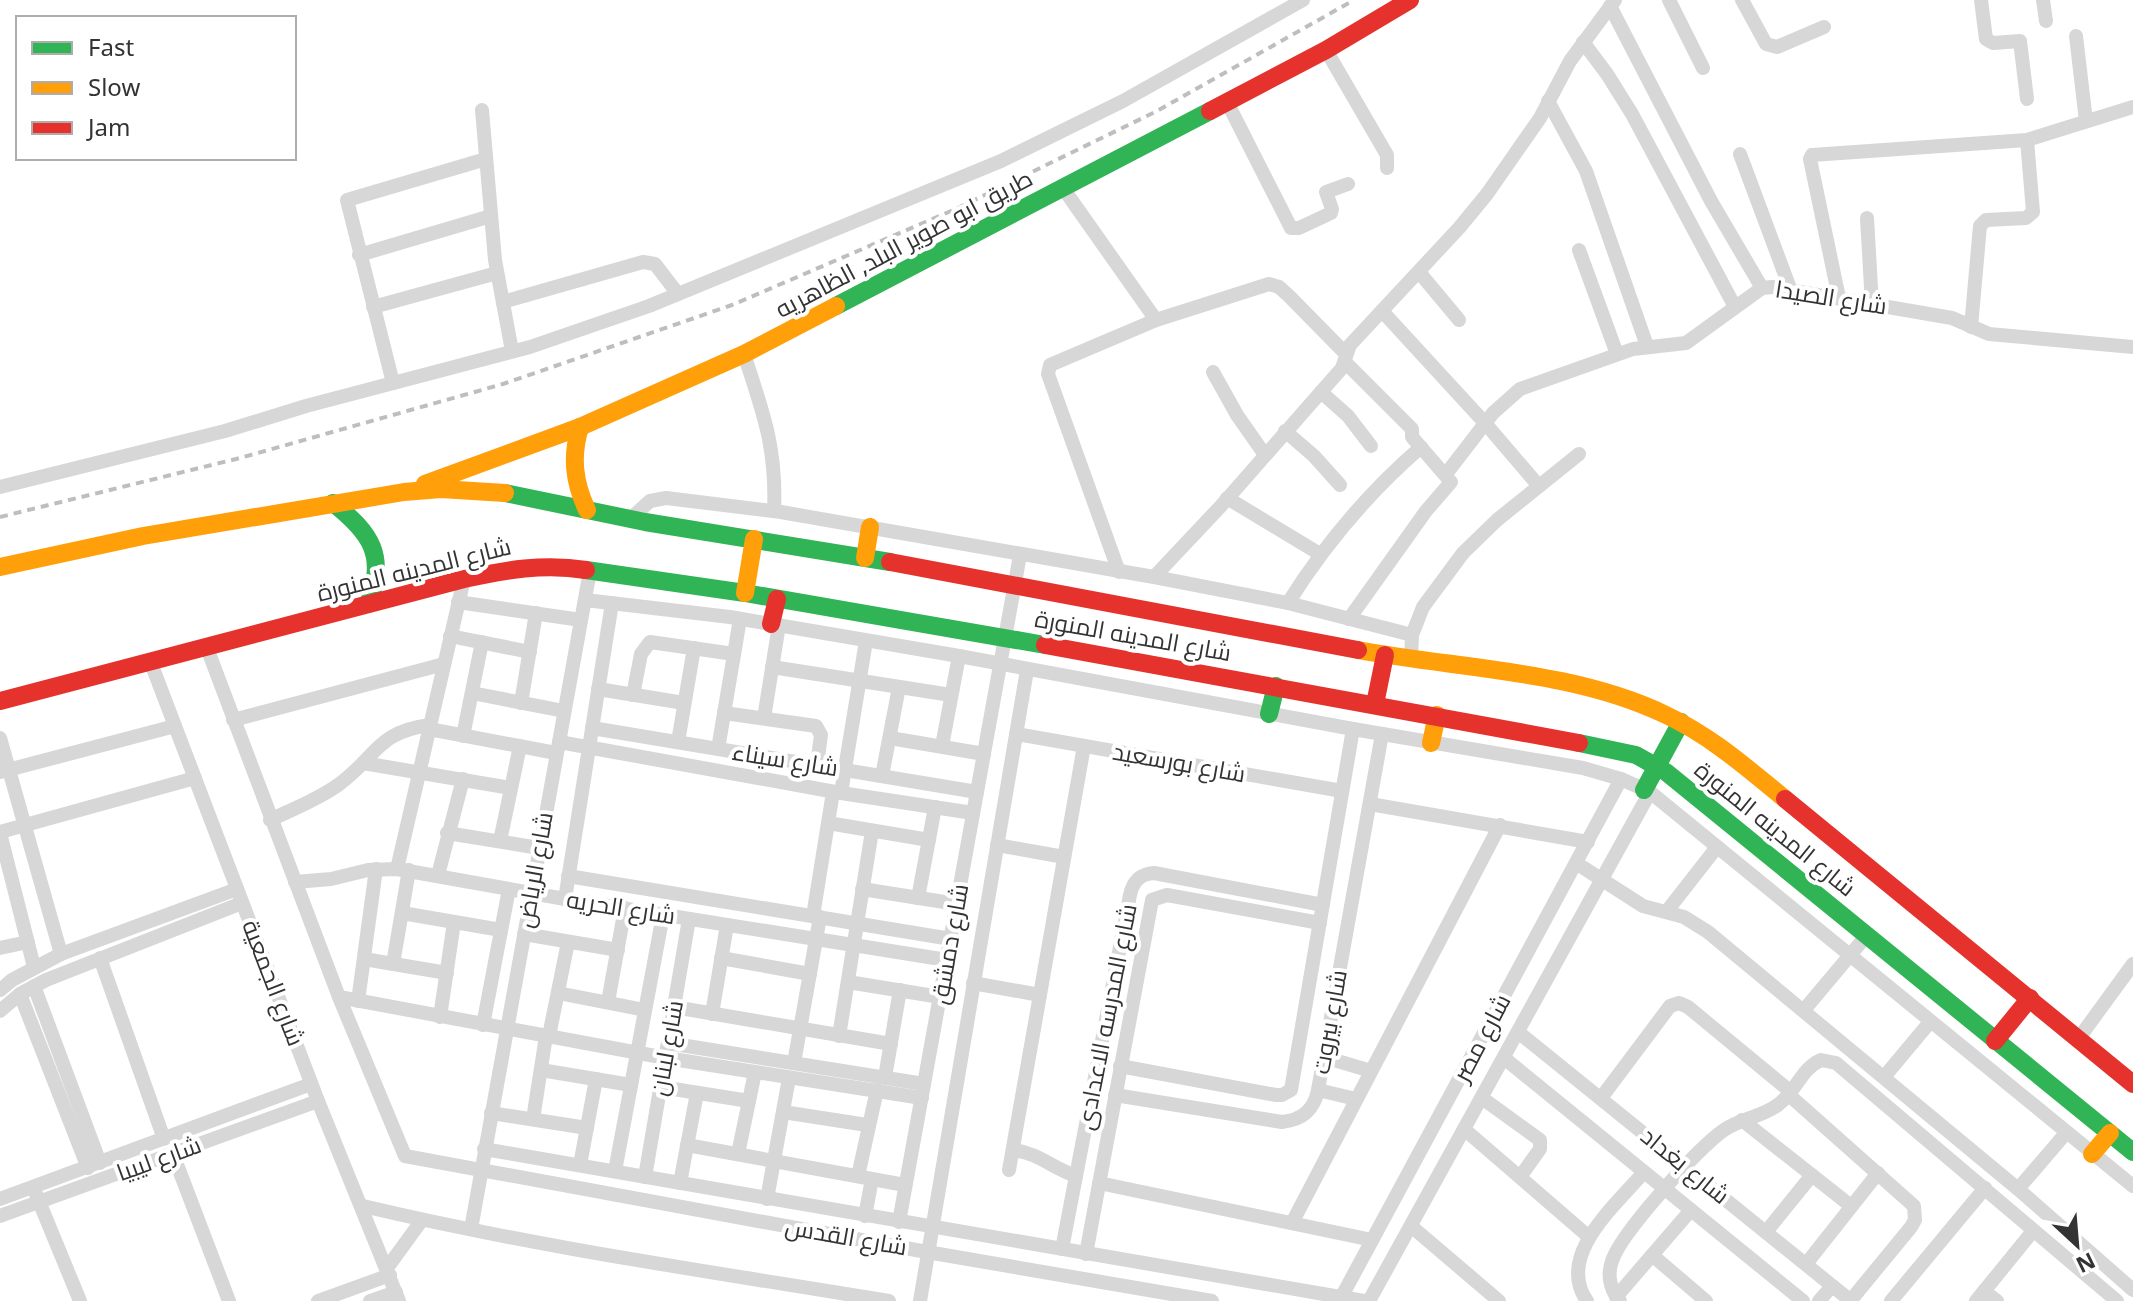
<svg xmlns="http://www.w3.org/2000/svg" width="2133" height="1301" viewBox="0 0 2133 1301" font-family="'Noto Sans',Cairo,sans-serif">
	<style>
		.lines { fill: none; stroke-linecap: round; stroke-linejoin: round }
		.street { stroke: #d7d7d7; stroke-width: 14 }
		.fast { stroke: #30b455; stroke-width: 18 }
		.slow { stroke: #ff9f0a; stroke-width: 18 }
		.jam { stroke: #e5322d; stroke-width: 18 }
		.rail { stroke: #bebebe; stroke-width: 4; stroke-dasharray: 8 6; stroke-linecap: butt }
		.labels { text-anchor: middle; stroke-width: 8; stroke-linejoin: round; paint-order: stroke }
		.street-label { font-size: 24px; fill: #333; stroke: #fff }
	</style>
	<rect width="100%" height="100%" fill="#fff"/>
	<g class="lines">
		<g class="street">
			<path d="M1669,0L1703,68"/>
			<path d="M1742,0L1766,44L1777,47L1824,27"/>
			<path d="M1981,0L1986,39L1993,43L2020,41L2027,99"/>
			<path d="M2043,0L2046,21"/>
			<path d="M1610,6L1711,201L1762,288"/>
			<path d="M2076,36L2086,121"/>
			<path d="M1583,42L1607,74L1632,114L1735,307"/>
			<path d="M1326,50L1387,155V168"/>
			<path d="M1548,101L1586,171L1647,346"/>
			<path d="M1227,102L1291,228H1299L1331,213L1332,209L1326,192L1348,184"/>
			<path d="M482,110L495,260L512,351"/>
			<path d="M1740,154L1791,291"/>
			<path d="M1063,188L1156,320"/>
			<path d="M1867,218L1872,305"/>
			<path d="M1579,250L1617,354"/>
			<path d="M359,255L491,216"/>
			<path d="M1419,272L1459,320"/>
			<path d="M1839,298L1810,159L1812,155L2027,140L2133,107"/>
			<path d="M503,302L643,262L655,264L678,294"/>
			<path d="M373,307L497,273"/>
			<path d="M1382,311L1485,423L1538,485"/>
			<path d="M1971,327L1980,226L1986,220L2026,218L2033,212L2027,140"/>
			<path d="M744,354C763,412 777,449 774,511"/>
			<path d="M1345,362L1412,429V437L1451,482L1426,511L1349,619"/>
			<path d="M1213,372L1237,415L1265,455"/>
			<path d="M393,383L347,200L486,159"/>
			<path d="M1321,392L1348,416L1371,446"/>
			<path d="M1285,431L1314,456L1340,485"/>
			<path d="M1446,474L1493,413L1520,389L1633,349L1686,343L1762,288L1772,287L1952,318L1989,334L2133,347"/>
			<path d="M0,487L225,431L306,406L530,347L649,306L1001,161L1123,101L1303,0"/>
			<path d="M1227,498L1320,554"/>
			<path d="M630,519L650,501L666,498L781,512L1154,577L1288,603L1412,635"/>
			<path d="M1119,572L1048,374L1050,365L1156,320L1269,284L1279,287L1289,296L1346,354"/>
			<path d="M1154,577L1220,507L1342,368L1350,345L1459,228L1487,194L1540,118L1570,61L1615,0"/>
			<path d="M585,600L730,617L959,656L1353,729L1583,768L1621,779L1650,792L2133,1186"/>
			<path d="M458,602L581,620"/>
			<path d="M1288,603C1325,544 1368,493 1421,447"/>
			<path d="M450,636L530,652"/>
			<path d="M207,648L339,997L405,1156L927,1252L1212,1301"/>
			<path d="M1411,659L1412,635L1423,607L1463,553L1497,520L1579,454"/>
			<path d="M151,663L318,1101L399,1301"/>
			<path d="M772,667L951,695"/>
			<path d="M598,689L684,703"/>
			<path d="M472,693L564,711"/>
			<path d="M633,695L641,654L650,642L734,654"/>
			<path d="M521,703L536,613"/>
			<path d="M724,713L816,726L821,735L817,765"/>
			<path d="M764,718L779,625"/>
			<path d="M233,720L444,664"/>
			<path d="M592,728L977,792"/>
			<path d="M429,729L556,753"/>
			<path d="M1016,734L1342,791"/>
			<path d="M463,736L482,642"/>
			<path d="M0,738L61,954"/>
			<path d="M890,738L984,754"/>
			<path d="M559,742L841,793L973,813"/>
			<path d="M678,742L694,648"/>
			<path d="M942,746L959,656"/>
			<path d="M718,749L740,619"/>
			<path d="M363,763L511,788"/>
			<path d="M0,772L175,726"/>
			<path d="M882,776L899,687"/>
			<path d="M841,793L866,641"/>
			<path d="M1370,804L1588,842"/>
			<path d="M270,820C293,809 317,800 338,785C377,757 376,732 430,725"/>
			<path d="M828,823L929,840"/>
			<path d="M0,832L195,778"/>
			<path d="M0,833L34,967"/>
			<path d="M447,833L539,848"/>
			<path d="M500,841L520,746"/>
			<path d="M997,845L1064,857"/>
			<path d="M1576,863L1643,906L1684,917L1708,932L2018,1189L2133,1290"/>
			<path d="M397,869L464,579"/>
			<path d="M438,875L463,779"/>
			<path d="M568,876L951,939"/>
			<path d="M295,882L331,879L368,870L397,869L565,899L947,960"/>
			<path d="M862,889L957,904"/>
			<path d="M918,898L935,807"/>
			<path d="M565,899L612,603"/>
			<path d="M1667,911L1717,847"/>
			<path d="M402,913L501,930"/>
			<path d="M813,916L833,792"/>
			<path d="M524,934L618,950"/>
			<path d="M0,948L28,942"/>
			<path d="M100,958L164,1139"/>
			<path d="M721,958L810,974"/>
			<path d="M364,959L447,973"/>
			<path d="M393,964L409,870"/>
			<path d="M848,982L940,997"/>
			<path d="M973,983L1040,995"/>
			<path d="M34,986L100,1163"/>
			<path d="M0,990L12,980L61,954L237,889"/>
			<path d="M558,993L645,1010"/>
			<path d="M20,994L88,1168"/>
			<path d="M339,997L666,1058L922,1098"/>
			<path d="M358,1001L376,869"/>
			<path d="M608,1002L625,908"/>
			<path d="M674,1007L891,1044"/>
			<path d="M1804,1010L1867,935"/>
			<path d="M0,1011L20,994L46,980L242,903"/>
			<path d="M712,1014L727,925"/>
			<path d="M440,1017L454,922"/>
			<path d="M483,1025L509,889"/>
			<path d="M1518,1032L1851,1301"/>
			<path d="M549,1036L568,942"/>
			<path d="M839,1036L872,831"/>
			<path d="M2079,1038L2133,964"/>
			<path d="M668,1043L924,1084"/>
			<path d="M1324,1057L1371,1071"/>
			<path d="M1504,1058L1803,1301"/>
			<path d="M794,1063L820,917"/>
			<path d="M1120,1066L1276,1095H1282L1291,1090L1353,729"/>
			<path d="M541,1070L631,1085"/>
			<path d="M885,1077L900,990"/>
			<path d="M1884,1077L1930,1022"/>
			<path d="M661,1087L749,1101"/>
			<path d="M1318,1090L1356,1099"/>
			<path d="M1115,1095L1282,1122C1302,1120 1314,1110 1318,1090L1382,734"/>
			<path d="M1789,1095L1914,1206L1915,1220L1911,1227L1851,1300"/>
			<path d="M1482,1098L1540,1140V1149L1520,1177"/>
			<path d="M1601,1098L1670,1006L1679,1003L1688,1007L1791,1092"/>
			<path d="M783,1112L867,1125"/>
			<path d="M491,1113L587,1128"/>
			<path d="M533,1119L546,1036"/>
			<path d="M1742,1120L1851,1206"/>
			<path d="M1464,1129L1589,1237"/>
			<path d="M687,1145L905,1185"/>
			<path d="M484,1149L1364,1301"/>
			<path d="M1013,1150C1039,1153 1052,1168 1076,1176"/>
			<path d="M173,1154L229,1301"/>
			<path d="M738,1154L755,1072"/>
			<path d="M580,1165L596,1079"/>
			<path d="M1009,1170L1084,746"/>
			<path d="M615,1171L663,915"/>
			<path d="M858,1176L877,1090"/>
			<path d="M645,1177L689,919"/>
			<path d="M680,1183L697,1093"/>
			<path d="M1099,1183L1372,1240"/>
			<path d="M2018,1189L2066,1133"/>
			<path d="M36,1194L80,1301"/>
			<path d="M0,1199L311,1084"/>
			<path d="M767,1199L789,1078"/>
			<path d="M363,1206C536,1247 713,1272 889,1301"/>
			<path d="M0,1216L318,1101"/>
			<path d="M865,1216L872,1179"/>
			<path d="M899,1222L1020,555"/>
			<path d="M1292,1223L1500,825"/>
			<path d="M1411,1226L1499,1301"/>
			<path d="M471,1229L590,571"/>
			<path d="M1766,1232L1812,1175"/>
			<path d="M1062,1249L1130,895C1133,881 1140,874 1154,873L1323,905"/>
			<path d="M1086,1254L1152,900L1167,895L1320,923"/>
			<path d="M1652,1255L1706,1301"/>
			<path d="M1806,1264L1878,1173"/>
			<path d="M387,1268L422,1220"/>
			<path d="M1984,1291L1997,1301"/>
			<path d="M1342,1296L1621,779"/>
			<path d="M1616,1297L1691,1210"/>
			<path d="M318,1301L390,1275"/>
			<path d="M370,1301L396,1292"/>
			<path d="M920,1301L1027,670"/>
			<path d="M1369,1301L1650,792"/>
			<path d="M1587,1301C1555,1255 1617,1204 1644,1172"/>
			<path d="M1620,1301C1610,1290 1607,1275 1612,1261C1621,1233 1698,1148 1724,1130C1741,1118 1763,1117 1779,1104C1796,1091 1802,1068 1821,1060L1836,1063L2117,1301"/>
			<path d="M1819,1301L1832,1286"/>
			<path d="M1891,1301L1985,1188"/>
			<path d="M1976,1301L2033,1231"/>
		</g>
		<g class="fast">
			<path d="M836,306L1210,111"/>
			<path d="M505,493L645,522L890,562"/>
			<path d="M333,503C371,533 387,556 368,604"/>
			<path d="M586,570L745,593L1045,645"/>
			<path d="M1269,714L1276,686"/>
			<path d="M1579,743L1636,755L1666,772L2133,1152"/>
			<path d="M1644,790L1681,722"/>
		</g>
		<g class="slow">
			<path d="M580,427C571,457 574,482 587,510"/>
			<path d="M425,484L580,427L744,354L836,306"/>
			<path d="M865,558L870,527"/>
			<path d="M0,567L143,536L404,492L441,489L505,493"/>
			<path d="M745,593L754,539"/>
			<path d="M1358,650C1459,669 1573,670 1666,715C1711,736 1747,768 1785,799"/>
			<path d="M1431,743L1437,715"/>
			<path d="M2092,1154L2110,1133"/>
		</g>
		<g class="jam">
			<path d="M1210,111L1326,50L1410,0"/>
			<path d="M890,562L1358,650"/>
			<path d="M771,624L777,599"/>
			<path d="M1045,645L1579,743"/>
			<path d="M0,701L464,579C505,570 544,563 586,570"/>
			<path d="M1375,704L1385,655"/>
			<path d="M1785,799L2133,1084"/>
			<path d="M1995,1041L2030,998"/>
		</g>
		<path class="rail" d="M0,517L240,458L503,384L732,305L958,208L1157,111L1354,0"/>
	</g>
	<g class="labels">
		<g class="street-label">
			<text transform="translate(904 244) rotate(-28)" y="8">طريق ابو صوير البلد, الظاهريه</text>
			<text transform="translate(1831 298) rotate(9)" y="8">شارع الصيدا</text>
			<text transform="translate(414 570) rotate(-14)" y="8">شارع المدينه المنورة</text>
			<text transform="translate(1133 636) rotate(10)" y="8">شارع المدينه المنورة</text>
			<text transform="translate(785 760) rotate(9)" y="8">شارع سيناء</text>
			<text transform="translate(1179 763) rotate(10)" y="8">شارع بورسعيد</text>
			<text transform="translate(1775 829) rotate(39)" y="8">شارع المدينه المنورة</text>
			<text transform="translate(535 870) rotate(-80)" y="8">شارع الرياض</text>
			<text transform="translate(621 908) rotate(9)" y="8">شارع الحريه</text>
			<text transform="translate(950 944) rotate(-80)" y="8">شارع دمشق</text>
			<text transform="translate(273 983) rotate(69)" y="8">شارع الجمعية</text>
			<text transform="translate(1107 1017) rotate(-79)" y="8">شارع المدرسه الاعدادى</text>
			<text transform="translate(1330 1022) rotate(-80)" y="8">شارع بيروت</text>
			<text transform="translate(1482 1038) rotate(-62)" y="8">شارع مصر</text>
			<text transform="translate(667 1048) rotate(-80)" y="8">شارع لبنان</text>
			<text transform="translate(159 1159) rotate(-20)" y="8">شارع ليبيا</text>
			<text transform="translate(1685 1166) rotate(39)" y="8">شارع بغداد</text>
			<text transform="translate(846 1237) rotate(10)" y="8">شارع القدس</text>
		</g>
	</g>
	<rect x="16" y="16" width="280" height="144" fill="#ffffff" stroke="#adadad" stroke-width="2"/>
	<rect x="32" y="42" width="40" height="12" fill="#30b455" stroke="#adadad" stroke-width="2"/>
	<text x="88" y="56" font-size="24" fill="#333333">Fast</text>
	<rect x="32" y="82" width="40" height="12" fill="#ff9f0a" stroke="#adadad" stroke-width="2"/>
	<text x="88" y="96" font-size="24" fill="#333333">Slow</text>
	<rect x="32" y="122" width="40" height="12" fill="#e5322d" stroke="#adadad" stroke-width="2"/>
	<text x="88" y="136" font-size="24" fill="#333333">Jam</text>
	<g transform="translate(2077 1245) rotate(154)" stroke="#ffffff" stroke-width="6" paint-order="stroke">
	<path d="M0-6L14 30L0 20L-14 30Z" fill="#333333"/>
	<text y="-12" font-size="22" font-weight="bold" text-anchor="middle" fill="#333333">N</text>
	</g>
</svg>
